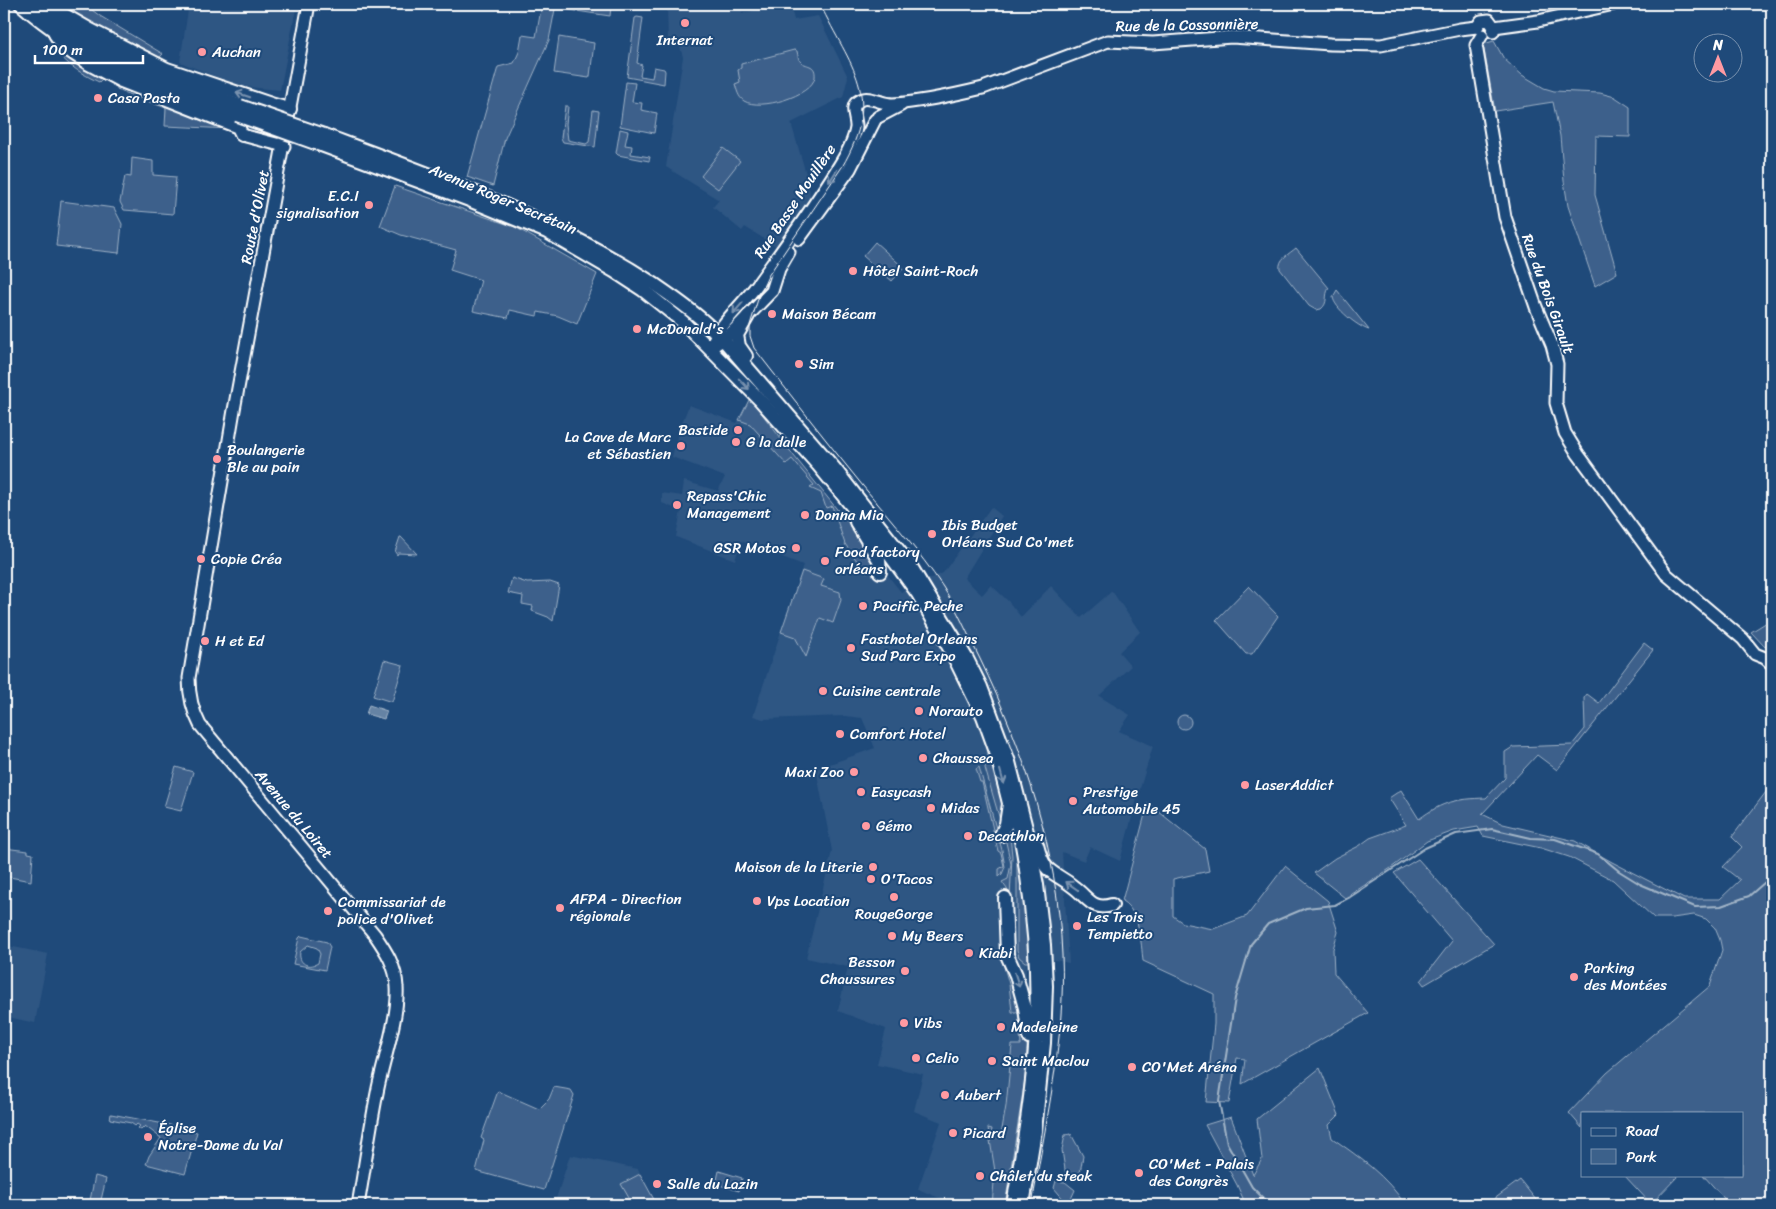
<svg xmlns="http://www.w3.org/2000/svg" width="1776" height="1209" viewBox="0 0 1776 1209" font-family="Sriracha,sans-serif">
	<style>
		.built { fill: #2e5683 }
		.green { fill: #3c618b; stroke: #9eb0c5; fill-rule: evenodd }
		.water { fill: #6583a4; stroke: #a3b5c8 }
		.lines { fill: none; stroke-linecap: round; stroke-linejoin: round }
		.stream { stroke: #a3b5c8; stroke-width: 2 }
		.secondary-casing { stroke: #fff; stroke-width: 15 }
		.primary-casing { stroke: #fff; stroke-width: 16 }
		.secondary { stroke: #1f4a7a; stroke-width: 11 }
		.primary { stroke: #1f4a7a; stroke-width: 12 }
		.tram { stroke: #fff; stroke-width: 1 }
		.primary-bridge-casing { stroke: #fff; stroke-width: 16; stroke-linecap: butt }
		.primary-bridge { stroke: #1f4a7a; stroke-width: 12 }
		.oneway { stroke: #7992af }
		.poi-dot { fill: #ff9aa2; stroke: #1f4a7a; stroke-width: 2 }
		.labels { text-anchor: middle; stroke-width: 4; stroke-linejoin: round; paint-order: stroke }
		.street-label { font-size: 15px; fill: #fff; stroke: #1f4a7a }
		.poi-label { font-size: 15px; fill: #fff; stroke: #1f4a7a; text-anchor: start }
	</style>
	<rect width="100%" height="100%" fill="#1f4a7a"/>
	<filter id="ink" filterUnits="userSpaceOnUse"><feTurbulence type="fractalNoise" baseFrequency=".02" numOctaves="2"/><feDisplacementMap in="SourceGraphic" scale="10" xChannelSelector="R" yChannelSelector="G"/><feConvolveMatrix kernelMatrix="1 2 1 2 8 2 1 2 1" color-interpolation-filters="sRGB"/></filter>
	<g filter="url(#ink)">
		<g class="built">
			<path d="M189,4H297L280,90L239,86L180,62Z"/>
			<path d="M667,4H741L742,13L790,4L794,20L818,16L848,77L843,97L791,123L807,177L811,199L779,248L745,227L742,231L713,207L719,200L666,167L683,57L680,47L668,43Z"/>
			<path d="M749,400L901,592L943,573L991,507L1002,516L964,578L982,595L991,585L1008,601L1021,617L1051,586L1081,618L1112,591L1140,632L1119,652L1131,666L1099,696L1130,715L1119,731L1153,746L1138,795L1120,861L1090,847L1084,861L1062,852L1069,963L1026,954V1026L1006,1205H956L918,1189L941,1122L914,1111L923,1074L877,1064L886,1029L838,1011L848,967L806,958L832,851L816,769L875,748L862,718L845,716L763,719L753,716L803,565L741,541L735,560L676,537L681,511L662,503V493L682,496L684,481L718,491L725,477L672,457L678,433L689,405L737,423Z"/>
			<path d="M4,945L48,954L35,1023L4,1016Z"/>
			<path d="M570,1155L638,1169L657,1205H554Z"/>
		</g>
		<g class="green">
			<path d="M53,4H84L100,16L163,54L159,58Z"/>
			<path d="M542,4H556L549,40L505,138L493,186L467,177L498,67L514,63L519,52L522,35L536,37Z"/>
			<path d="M573,4H598L611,6L610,16L563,9V7L572,8Z"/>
			<path d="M637,17L643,18L637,63L642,65L640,76L652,78L654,67L664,69L665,71L664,84L627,77L635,18Z"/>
			<path d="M559,37L594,43L590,76L589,78L554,73Z"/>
			<path d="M49,38L73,57L231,129L165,126L166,108L117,90V87L102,79L99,82C77,72 59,60 49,38Z"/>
			<path d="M1494,41L1504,59L1522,75L1544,88L1554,91L1600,93L1615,97L1630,107V137L1596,136L1595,195L1617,273L1595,286L1568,206L1564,181L1560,136L1553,102L1495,111L1483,44Z"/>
			<path d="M794,50L797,51C798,55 798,60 801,62C808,67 816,64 815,77C812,96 760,111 744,101C738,97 737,90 735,84L740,82L738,70L741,68V64Z"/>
			<path d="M626,82L635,83L632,102L642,103L641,110L657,113L654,133L620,126Z"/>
			<path d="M565,106H568V107L566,124L568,140L586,144L589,142L593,110L599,111L595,147L563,142L561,138Z"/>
			<path d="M620,129L628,131L625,145L632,146L631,154L650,157L649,161L618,155L616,153Z"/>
			<path d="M723,148L740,161L718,189L701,176Z"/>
			<path d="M132,158L153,161V175L176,177L173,214L124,210L120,202L125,176L131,177Z"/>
			<path d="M395,186L515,227L597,274L577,324L558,316L538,312L537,316L510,310L508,318L473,311L481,280L450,270L456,250L401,235L380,226Z"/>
			<path d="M61,201L114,208L122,224L119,253L56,246Z"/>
			<path d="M875,242L904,268L892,281L863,256Z"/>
			<path d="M1296,248L1329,288C1324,295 1329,303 1321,309L1316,310L1309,306L1280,269C1278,259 1289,254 1296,248Z"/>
			<path d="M1337,290L1369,330C1358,327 1334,308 1333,297Z"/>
			<path d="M750,398L794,456L874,555V570L867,572L856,568L860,565L845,544L832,506L826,508L821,493L810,488L814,485L792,459L786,464L750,424L739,420Z"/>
			<path d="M400,537H401L417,554L398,553L397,555L395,552Z"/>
			<path d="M802,571L824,579L821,586L840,592L841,600L833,623L820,618L806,657L795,637L781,632Z"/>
			<path d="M512,578L527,583L550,582L559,585L553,621L548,617L532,611L533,606L522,604L523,596L508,593Z"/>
			<path d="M1249,586L1278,616L1252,654H1246L1216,620Z"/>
			<path d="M1772,619V643L1765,647L1751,632Z"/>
			<path d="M1644,643L1653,650L1557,770L1537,755L1482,814L1503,824L1575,841L1612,862L1684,899H1720L1740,880L1723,867L1742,847L1732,837L1772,784V1205H1730L1703,1175H1742V1113H1582V1128L1569,1113L1607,1073L1710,986L1722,950L1720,940L1715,928L1706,919L1694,915L1672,918H1654L1613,880L1569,857L1541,848L1483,836L1478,827L1454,831L1427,841L1391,868L1345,898L1314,873L1335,858L1359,846L1370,838L1406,825L1389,798L1401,790L1419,819C1443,801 1457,799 1486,798L1505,778V752L1513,747L1572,745L1585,729L1584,698L1587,694L1599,703Z"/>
			<path d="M384,660L403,665L392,702L373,696Z"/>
			<circle cx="1184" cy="722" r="7"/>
			<path d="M988,748L1004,809L1002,827L985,768L988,756Z"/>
			<path d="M176,767L193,772L181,811L164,807Z"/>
			<path d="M979,767L1002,850L1005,867L1002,874L999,877V869L1004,866L1001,853L998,851L982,782H980L976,769Z"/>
			<path d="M1148,803L1205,849L1209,871L1173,879V916L1183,923L1213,929L1247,916L1285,866L1328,901L1338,932L1333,949L1334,973L1368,1013L1242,1084L1245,1059L1237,1058L1229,1103L1206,1102L1214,1024V994L1143,961C1141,942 1140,912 1122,901Z"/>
			<path d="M1009,826L1012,856L1010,899H1008L1007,889L1002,882L1008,879L1011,864L1005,838Z"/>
			<path d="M1017,846L1024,879L1031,962H1025L1019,957L1017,950Z"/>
			<path d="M4,848L28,851V853L33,854L31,881L4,876Z"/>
			<path d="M1418,859L1494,944L1424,985L1421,981L1452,941L1394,873Z"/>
			<path d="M301,936L327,942L330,947L325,970L293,964L299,938ZM308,945L317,948L320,954L318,963C308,969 298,963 300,952Z"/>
			<path d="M1002,960H1005L1025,1011L1027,1047L1025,1079L1005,1205H992L995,1171L988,1128L992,1129L991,1134L1001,1135L1006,1106L1012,1045H1021L1018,1012H1012L1009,984Z"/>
			<path d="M1320,1068L1339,1115L1329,1125L1332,1138C1358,1156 1388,1177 1405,1205H1246L1237,1185L1205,1125L1231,1117L1253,1175L1262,1159L1257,1119Z"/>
			<path d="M554,1087L571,1090L574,1095L544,1190L476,1171L484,1140L481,1138L498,1091L539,1109L549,1099Z"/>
			<path d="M111,1114L175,1126L197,1132L185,1174L146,1164L149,1156L161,1138L145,1126L141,1130L138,1128L140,1126L137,1124L135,1126L131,1123L110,1119Z"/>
			<path d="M1071,1134L1083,1156L1079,1178L1066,1176L1062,1150L1065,1135Z"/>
			<path d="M719,1171L742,1178L739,1191L716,1184Z"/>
			<path d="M640,1174L657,1205H633L621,1184Z"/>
			<path d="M1624,1175H1679L1651,1204Z"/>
			<path d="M95,1176L106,1179L101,1200L108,1205H89Z"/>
			<path d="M1520,1180L1540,1205H1486Z"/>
			<path d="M1056,1181L1065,1182L1075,1190L1070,1201H1065L1054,1188Z"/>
		</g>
		<path class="water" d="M369,705L387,711L384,719L366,714Z"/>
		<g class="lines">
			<path class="stream" d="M1270,1205L1252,1187L1227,1143L1219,1101L1235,998L1251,944L1268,924L1306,908L1335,905L1350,897L1425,848L1456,834L1492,829L1531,838L1555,839L1598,854L1619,871L1640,884L1695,907L1721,906L1749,896L1772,876"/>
			<g class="secondary-casing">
				<g id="secondary">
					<path d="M309,4L234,410L189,678C189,696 192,710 200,725L375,935C386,951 396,966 397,987C399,1015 384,1059 378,1088C370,1127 365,1166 358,1205"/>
					<path d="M1477,27L1481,21L1489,20L1494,27L1493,32"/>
					<path d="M1494,27L1538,21L1614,4"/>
					<path d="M1482,35L1476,45L1505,217L1536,307L1552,345L1557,364L1556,403L1565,433L1578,454L1666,574L1743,639L1755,654L1765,658L1772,664"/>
					<path d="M878,117L901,105"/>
					<path d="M242,135L284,146"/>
					<path d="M799,239L850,169L875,120"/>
					<path d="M715,345L729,335L772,291L779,269L789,252"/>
					<path d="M710,349C719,323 741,307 757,285C785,246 814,207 839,166C846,155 854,141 856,128C857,118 848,106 860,100C868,95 882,104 893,104C923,102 954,95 983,88L1108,41L1153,43L1232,37L1330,44L1381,45L1460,29L1477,27"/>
				</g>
			</g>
			<g class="primary-casing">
				<g id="primary">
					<path d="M21,4C82,59 160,87 237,115"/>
					<path d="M35,4C95,53 168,79 240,106"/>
					<path d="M45,4L89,29L167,69L274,105L290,109"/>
					<path d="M55,34L65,48L89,64L121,81L233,125L238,127L242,135"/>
					<path d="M324,135C438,177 552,217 654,284C673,297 694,311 711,328C717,333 721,339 727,344L834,468L910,565L967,659L981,687L1009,762L1027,832L1037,885L1044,945L1046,986L1044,1043L1035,1131L1023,1205"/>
					<path d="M321,145L469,200L547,232L614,271L643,290L683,322L760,400L818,465L873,532L918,594L951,651L983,716L996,752L1011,811C1021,830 1024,856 1027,877C1035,928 1038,980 1036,1032C1033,1090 1023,1148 1013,1205"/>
					<path d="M746,356L739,346L737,335L748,316"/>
					<path d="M856,522L879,560L880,572"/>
					<path d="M1001,835L1006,824L1009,804"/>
					<path d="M1037,845C1045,877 1054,870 1075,888C1088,898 1093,911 1112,905"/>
					<path d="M1005,898L1007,955L1016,975L1025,1008L1029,1037"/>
				</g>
			</g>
			<use href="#secondary" class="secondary"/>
			<use href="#primary" class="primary"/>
			<path class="tram" d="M820,4C851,69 884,95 842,167L768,276L759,296L750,325V336L754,348C790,394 826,441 863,486C890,519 919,551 943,587C957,609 968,635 980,659C1025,752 1058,851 1062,955C1066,1036 1045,1125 1032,1205"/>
			<g class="primary-bridge-casing">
				<g id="primary-bridge">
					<path d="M240,106L324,135"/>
					<path d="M237,115L321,145"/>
				</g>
			</g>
			<use href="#primary-bridge" class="primary-bridge"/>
		</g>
		<defs><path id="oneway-shaft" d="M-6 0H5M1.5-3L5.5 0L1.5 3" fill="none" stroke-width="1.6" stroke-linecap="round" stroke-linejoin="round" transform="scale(1.25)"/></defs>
		<g class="oneway">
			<use href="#oneway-shaft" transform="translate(243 95) rotate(-162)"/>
			<use href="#oneway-shaft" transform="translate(833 176) rotate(123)"/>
			<use href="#oneway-shaft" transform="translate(738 308) rotate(131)"/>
			<use href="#oneway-shaft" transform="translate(744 384) rotate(46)"/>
			<use href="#oneway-shaft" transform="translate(1002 777) rotate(75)"/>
			<use href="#oneway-shaft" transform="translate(1072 886) rotate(-145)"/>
			<use href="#oneway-shaft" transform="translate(1017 980) rotate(72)"/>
		</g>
	</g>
	<g class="poi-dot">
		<circle cx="685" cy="23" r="5"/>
		<circle cx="202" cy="52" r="5"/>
		<circle cx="98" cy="98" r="5"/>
		<circle cx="369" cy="205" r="5"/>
		<circle cx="853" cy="271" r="5"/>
		<circle cx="772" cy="314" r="5"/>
		<circle cx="637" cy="329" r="5"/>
		<circle cx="799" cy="364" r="5"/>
		<circle cx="738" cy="430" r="5"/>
		<circle cx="736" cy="442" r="5"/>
		<circle cx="681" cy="446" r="5"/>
		<circle cx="217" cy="459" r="5"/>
		<circle cx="677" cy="505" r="5"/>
		<circle cx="805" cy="515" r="5"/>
		<circle cx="932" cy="534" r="5"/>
		<circle cx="796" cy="548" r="5"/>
		<circle cx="201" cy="559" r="5"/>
		<circle cx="825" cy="561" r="5"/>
		<circle cx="863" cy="606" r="5"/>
		<circle cx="205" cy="641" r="5"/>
		<circle cx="851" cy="648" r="5"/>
		<circle cx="823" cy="691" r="5"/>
		<circle cx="919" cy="711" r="5"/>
		<circle cx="840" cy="734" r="5"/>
		<circle cx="923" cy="758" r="5"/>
		<circle cx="854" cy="772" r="5"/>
		<circle cx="1245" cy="785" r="5"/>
		<circle cx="861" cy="792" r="5"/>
		<circle cx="1073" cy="801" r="5"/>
		<circle cx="931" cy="808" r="5"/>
		<circle cx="866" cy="826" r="5"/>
		<circle cx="968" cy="836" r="5"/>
		<circle cx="873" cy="867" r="5"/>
		<circle cx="871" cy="879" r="5"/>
		<circle cx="894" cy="897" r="5"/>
		<circle cx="757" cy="901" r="5"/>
		<circle cx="560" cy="908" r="5"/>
		<circle cx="328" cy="911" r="5"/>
		<circle cx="1077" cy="926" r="5"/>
		<circle cx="892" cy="936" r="5"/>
		<circle cx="969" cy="953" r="5"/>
		<circle cx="905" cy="971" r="5"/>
		<circle cx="1574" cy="977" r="5"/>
		<circle cx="904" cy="1023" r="5"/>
		<circle cx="1001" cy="1027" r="5"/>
		<circle cx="916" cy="1058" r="5"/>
		<circle cx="992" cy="1061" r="5"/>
		<circle cx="1132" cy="1067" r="5"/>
		<circle cx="945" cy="1095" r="5"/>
		<circle cx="953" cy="1133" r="5"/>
		<circle cx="148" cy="1137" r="5"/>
		<circle cx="1139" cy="1173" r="5"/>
		<circle cx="980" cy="1176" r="5"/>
		<circle cx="657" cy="1184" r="5"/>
	</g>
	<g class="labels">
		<g class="street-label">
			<text transform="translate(1187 25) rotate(-1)" y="5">Rue de la Cossonnière</text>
			<text transform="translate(503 199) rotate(23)" y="5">Avenue Roger Secrétain</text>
			<text transform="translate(795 201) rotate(-56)" y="5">Rue Basse Mouillère</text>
			<text transform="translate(255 217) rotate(-79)" y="5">Route d'Olivet</text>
			<text transform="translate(1548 294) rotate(70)" y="5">Rue du Bois Girault</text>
			<text transform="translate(294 814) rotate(50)" y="5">Avenue du Loiret</text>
		</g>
		<g class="poi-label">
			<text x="685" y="45" text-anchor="middle">Internat</text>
			<text x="212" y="57">Auchan</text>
			<text x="108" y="103">Casa Pasta</text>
			<text x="359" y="201" text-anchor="end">E.C.I<tspan x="359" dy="17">signalisation</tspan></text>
			<text x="863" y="276">Hôtel Saint-Roch</text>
			<text x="782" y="319">Maison Bécam</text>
			<text x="647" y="334">McDonald's</text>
			<text x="809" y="369">Sim</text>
			<text x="728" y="435" text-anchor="end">Bastide</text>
			<text x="671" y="442" text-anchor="end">La Cave de Marc<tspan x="671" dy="17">et Sébastien</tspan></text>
			<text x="746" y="447">G la dalle</text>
			<text x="227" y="455">Boulangerie<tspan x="227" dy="17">Ble au pain</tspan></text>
			<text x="687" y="501">Repass'Chic<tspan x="687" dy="17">Management</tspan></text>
			<text x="815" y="520">Donna Mia</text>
			<text x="942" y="530">Ibis Budget<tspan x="942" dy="17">Orléans Sud Co'met</tspan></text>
			<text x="786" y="553" text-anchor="end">GSR Motos</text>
			<text x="835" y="557">Food factory<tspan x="835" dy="17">orléans</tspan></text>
			<text x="211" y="564">Copie Créa</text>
			<text x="873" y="611">Pacific Peche</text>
			<text x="861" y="644">Fasthotel Orleans<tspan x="861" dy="17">Sud Parc Expo</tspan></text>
			<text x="215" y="646">H et Ed</text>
			<text x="833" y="696">Cuisine centrale</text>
			<text x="929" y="716">Norauto</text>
			<text x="850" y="739">Comfort Hotel</text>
			<text x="933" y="763">Chaussea</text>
			<text x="844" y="777" text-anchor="end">Maxi Zoo</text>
			<text x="1255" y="790">LaserAddict</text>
			<text x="871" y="797">Easycash</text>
			<text x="1083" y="797">Prestige<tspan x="1083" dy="17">Automobile 45</tspan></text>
			<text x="941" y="813">Midas</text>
			<text x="876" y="831">Gémo</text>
			<text x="978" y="841">Decathlon</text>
			<text x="863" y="872" text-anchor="end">Maison de la Literie</text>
			<text x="881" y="884">O'Tacos</text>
			<text x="570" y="904">AFPA - Direction<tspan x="570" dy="17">régionale</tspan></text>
			<text x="767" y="906">Vps Location</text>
			<text x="338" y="907">Commissariat de<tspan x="338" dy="17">police d'Olivet</tspan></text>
			<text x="894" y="919" text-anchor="middle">RougeGorge</text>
			<text x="1087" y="922">Les Trois<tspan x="1087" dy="17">Tempietto</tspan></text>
			<text x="902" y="941">My Beers</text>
			<text x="979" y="958">Kiabi</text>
			<text x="895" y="967" text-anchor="end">Besson<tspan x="895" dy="17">Chaussures</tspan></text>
			<text x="1584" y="973">Parking<tspan x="1584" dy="17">des Montées</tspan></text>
			<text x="914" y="1028">Vibs</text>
			<text x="1011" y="1032">Madeleine</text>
			<text x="926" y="1063">Celio</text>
			<text x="1002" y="1066">Saint Maclou</text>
			<text x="1142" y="1072">CO'Met Aréna</text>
			<text x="955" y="1100">Aubert</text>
			<text x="158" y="1133">Église<tspan x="158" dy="17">Notre-Dame du Val</tspan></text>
			<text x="963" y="1138">Picard</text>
			<text x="1149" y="1169">CO'Met - Palais<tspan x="1149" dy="17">des Congrès</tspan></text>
			<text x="990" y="1181">Châlet du steak</text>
			<text x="667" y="1189">Salle du Lazin</text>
		</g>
	</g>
	<rect width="1776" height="1209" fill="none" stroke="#1f4a7a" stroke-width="20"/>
	<rect x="10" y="10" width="1756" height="1189" fill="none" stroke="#fff" stroke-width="2" filter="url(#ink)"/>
	<rect x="1581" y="1112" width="162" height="65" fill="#1f4a7a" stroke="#7992af"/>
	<rect x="1591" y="1128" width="25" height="8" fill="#1f4a7a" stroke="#7992af"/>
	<text x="1626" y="1136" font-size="15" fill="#ffffff">Road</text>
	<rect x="1591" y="1149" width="25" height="15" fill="#3c618b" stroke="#7992af"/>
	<text x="1626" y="1162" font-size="15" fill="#ffffff">Park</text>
	<g transform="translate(1718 58)"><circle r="24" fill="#1f4a7a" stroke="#7992af"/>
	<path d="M0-4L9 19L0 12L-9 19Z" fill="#ff9aa2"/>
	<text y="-8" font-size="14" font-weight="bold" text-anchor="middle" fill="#ffffff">N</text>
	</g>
	<path d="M35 55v8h108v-8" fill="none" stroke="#ffffff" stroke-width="2.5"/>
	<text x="42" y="55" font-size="15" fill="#ffffff" stroke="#1f4a7a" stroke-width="4" paint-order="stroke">100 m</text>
</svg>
